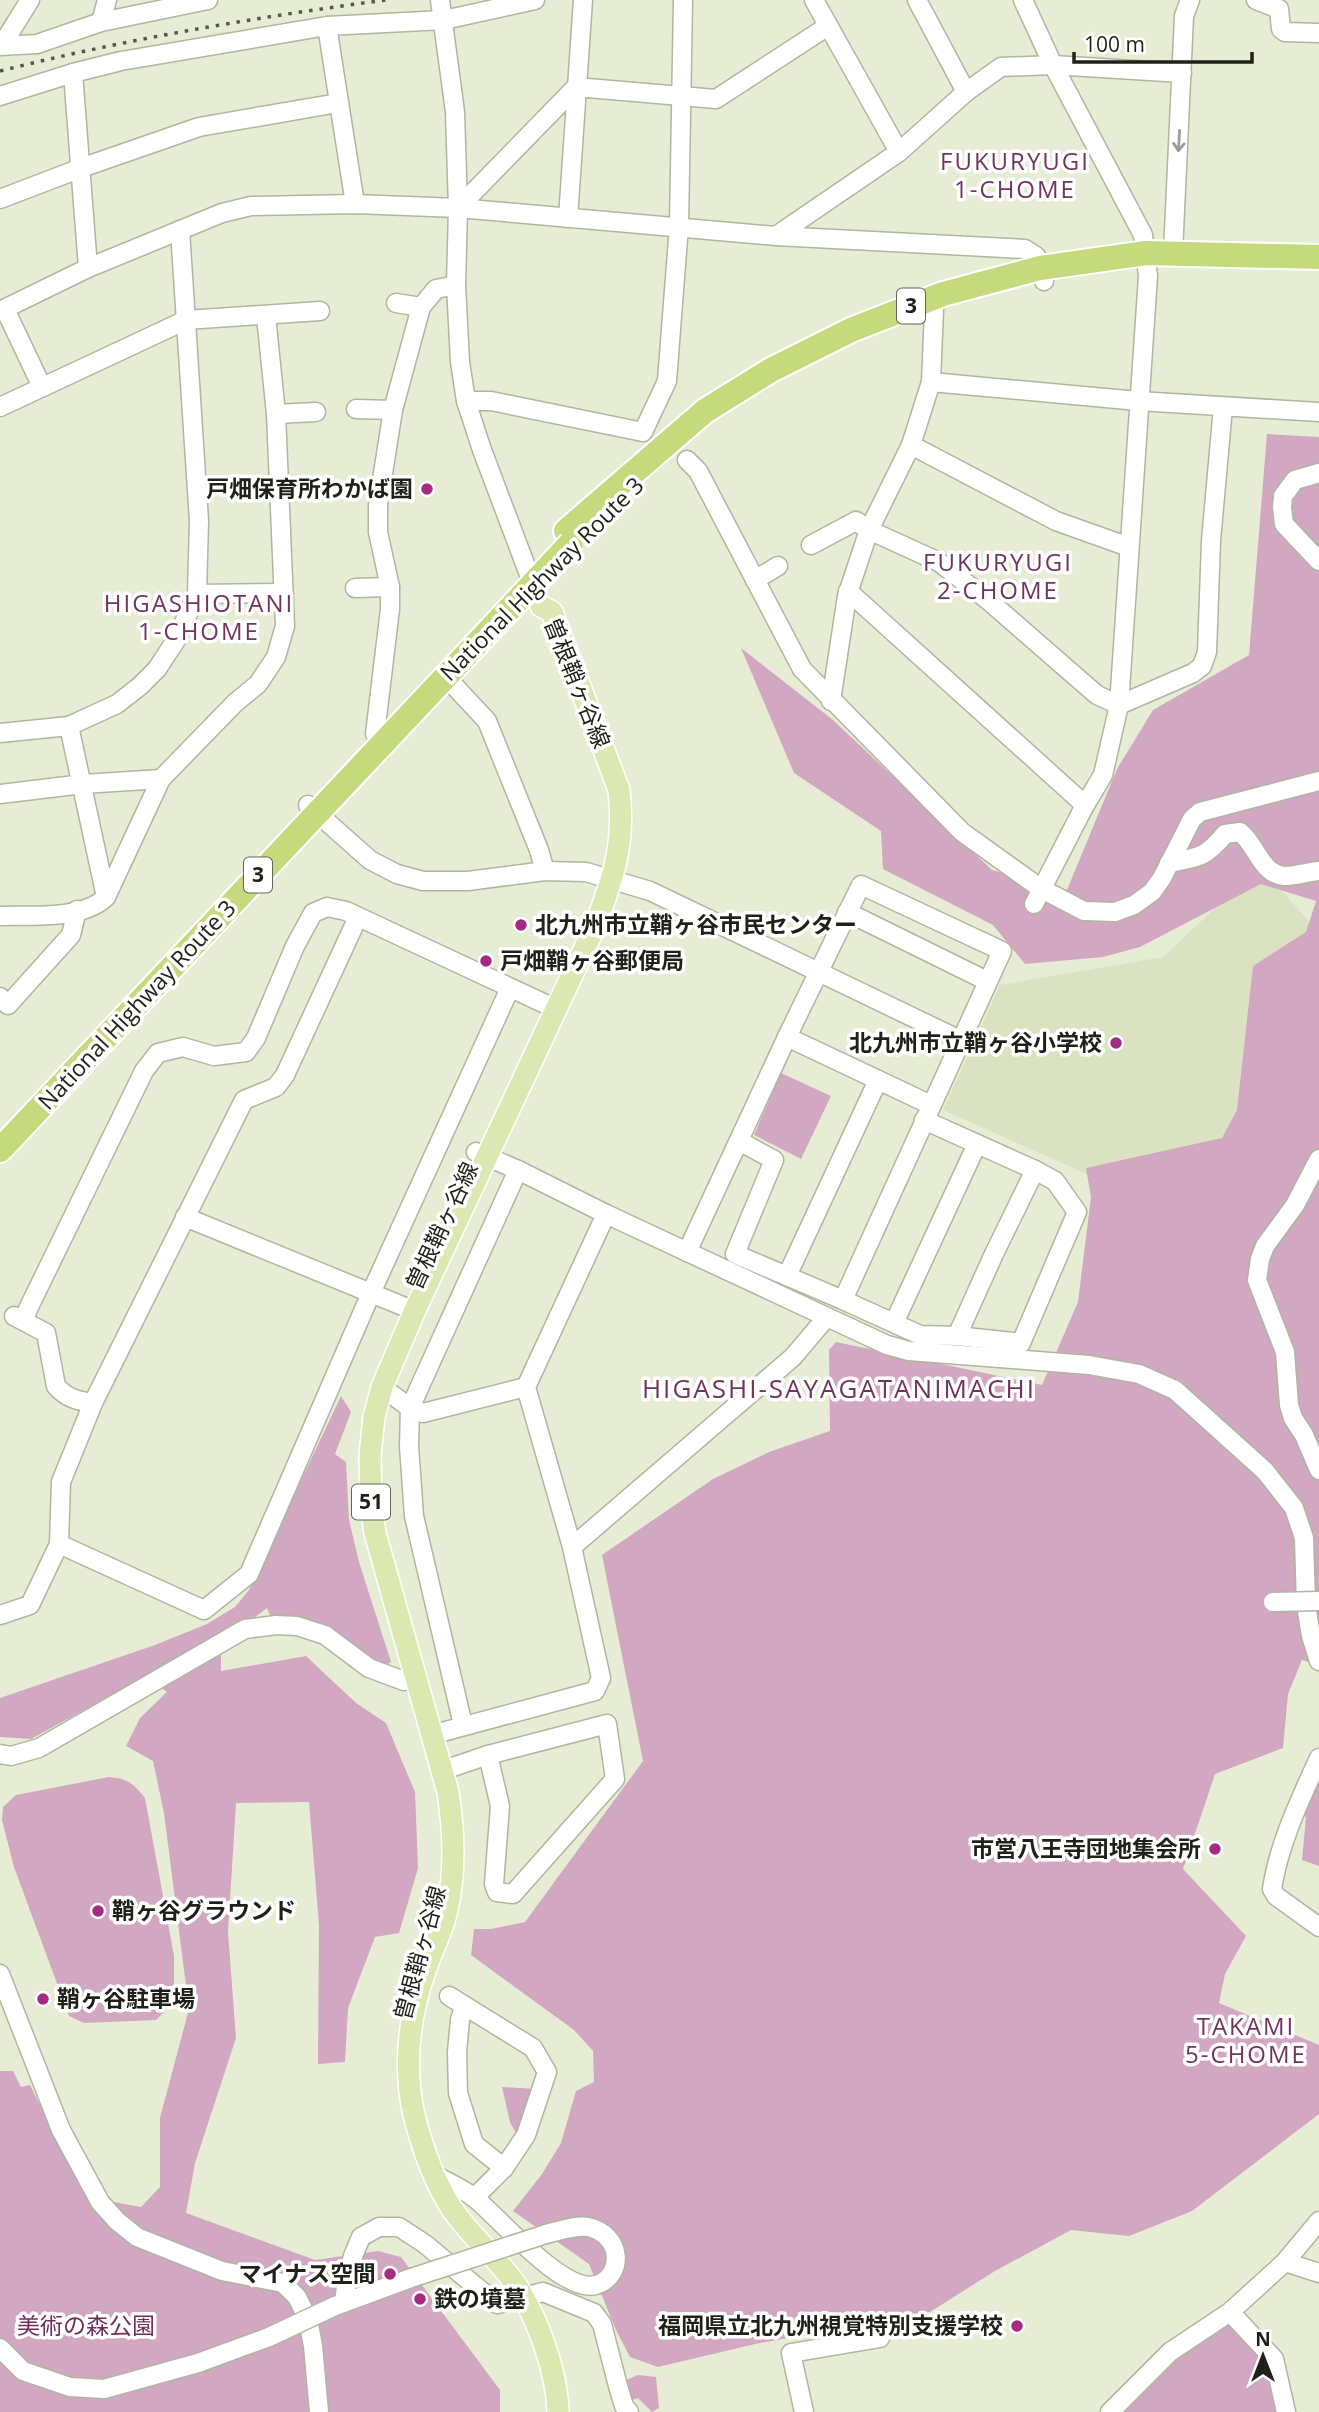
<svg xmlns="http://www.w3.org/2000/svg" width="1319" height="2412" viewBox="0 0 1319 2412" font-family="'Open Sans','Noto Sans JP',sans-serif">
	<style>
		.built { fill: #dae2c2 }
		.green { fill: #d2a7c1 }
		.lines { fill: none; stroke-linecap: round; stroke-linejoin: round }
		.minor-casing { stroke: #b0b69f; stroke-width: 21 }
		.major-casing { stroke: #fff; stroke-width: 24 }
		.highway-casing { stroke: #fff; stroke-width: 28 }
		.minor { stroke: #fff; stroke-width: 18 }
		.major { stroke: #dce8b1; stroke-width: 21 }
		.highway { stroke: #c5d97d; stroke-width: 24 }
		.rail { stroke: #54574b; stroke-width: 3.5; stroke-dasharray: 3.5 7; stroke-linecap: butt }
		.minor-bridge-casing { stroke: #b0b69f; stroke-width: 21; stroke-linecap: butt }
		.highway-bridge-casing { stroke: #fff; stroke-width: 28; stroke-linecap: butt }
		.minor-bridge { stroke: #fff; stroke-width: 18 }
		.highway-bridge { stroke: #c5d97d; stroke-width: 24 }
		.oneway { stroke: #9a9b98 }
		.poi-dot { fill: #a42b81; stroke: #fff; stroke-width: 2.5 }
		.labels { text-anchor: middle; stroke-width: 7; stroke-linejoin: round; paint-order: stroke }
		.shield { fill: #fff; stroke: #62645e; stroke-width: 2 }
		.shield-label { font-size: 21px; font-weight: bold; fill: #1f2119 }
		.poi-label { font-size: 23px; font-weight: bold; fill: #1f2119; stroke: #fff; text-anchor: end }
		.street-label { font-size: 23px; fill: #1f2119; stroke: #fff }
		.park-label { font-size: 23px; fill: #702c5a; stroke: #fff }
		.neighbourhood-label { font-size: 24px; letter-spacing: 2px; fill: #71355d; stroke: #fff }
		.quarter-label { font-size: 26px; letter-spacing: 2px; fill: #71355d; stroke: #fff }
	</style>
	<rect width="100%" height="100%" fill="#e7edd5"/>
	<path class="built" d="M1260,866L1319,933L1234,1155L1100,1180L943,1110L1000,985L1163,957Z"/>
	<g class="green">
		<path d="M1267,434L1319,437V1666L1302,1660L1288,1694L1283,1748L1215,1774L1183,1869L1246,1936L1225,1974L1219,2003L1319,2045V2114L1192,2211L1129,2236L1071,2230L995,2271L930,2312L755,2344L658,2367L630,2357L616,2330L589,2264L513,2211L542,2174L561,2143L576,2091L594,2082L593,2051L574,2030L471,1955L474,1929H491L525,1922L643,1761L602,1555L713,1479L769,1452L830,1431L829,1350L836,1342L1042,1385L1078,1302L1091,1197L1086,1168L1222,1138L1237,1110L1253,966L1306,932L1316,901L1261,884L1140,947L1103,957L1025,964L993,925L883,869L881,831L794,773L741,648L833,720L992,870L1067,890L1117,769L1153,710L1249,655Z"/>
		<path d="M781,1073L831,1096L801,1159L754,1135Z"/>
		<path d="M341,1396L351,1412L335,1454L346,1462L349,1520L359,1562L391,1662L382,1668L272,1620L267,1608L249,1622L221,1635V1671L306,1656L356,1703L386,1723L415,1792L418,1868L399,1933L375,1937L348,2008L345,2062L318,2064L319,1925L309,1802L236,1803L228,1932L236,2038L195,2163L186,2213L315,2260L378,2251L401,2257L500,2390V2412H0V2071H13L21,2087L30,2085L86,2197L141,2207L160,2187V2118L189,2009L164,1813L153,1761L126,1746L140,1718L167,1692L146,1676L31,1739L0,1737V1698L155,1645L207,1624L235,1607L249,1590Z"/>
		<path d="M109,1777C127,1778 134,1784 145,1798L174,1956V2002L156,2020L84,2023L69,2016L14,1867L2,1820L3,1807L16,1795Z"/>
		<path d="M1319,1780V1866L1302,1860L1306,1817L1303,1815Z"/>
		<path d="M502,2087L536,2089L518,2137L510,2122Z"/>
		<path d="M1226,2323L1234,2325L1270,2364L1281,2412H1117L1164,2365Z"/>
		<path d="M638,2375L656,2377L659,2408L652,2412L638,2398L632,2400L624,2381Z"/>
	</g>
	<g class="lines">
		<g class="minor-casing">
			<g id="minor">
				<path d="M440,0L455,112L458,208L456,285L460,362L466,401L482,450L536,593"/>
				<path d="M814,0L899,152"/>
				<path d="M917,0L966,92"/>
				<path d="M1023,0L1053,65L1143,235L1148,276L1119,705L1103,775L1085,805L1034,904"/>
				<path d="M1256,0L1279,9L1281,29L1285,32L1319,33"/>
				<path d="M101,22L107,0"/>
				<path d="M327,26L355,204"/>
				<path d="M2,45L30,0"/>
				<path d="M0,46L37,44L101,22L208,0"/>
				<path d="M73,73L88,268"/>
				<path d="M576,87L716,99L828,26"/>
				<path d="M0,96L73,73L121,61L327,26L444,20L535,0"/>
				<path d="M0,199L81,168L199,127L338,103"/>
				<path d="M458,208L576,87"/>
				<path d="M568,218L583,0"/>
				<path d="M776,236L899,152L966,92L1001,67L1053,65L1182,73"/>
				<path d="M1173,253L1184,16L1190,0"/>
				<path d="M396,303L421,307"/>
				<path d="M5,309L42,387"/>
				<path d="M0,311L88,268L222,213L251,206L355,204L458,208L776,236L1025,249L1036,256L1044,281"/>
				<path d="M931,382L1138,401L1319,412"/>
				<path d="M466,401H491L643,432L667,381L679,226L683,0"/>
				<path d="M0,407L186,320L320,311"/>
				<path d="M356,409L393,410"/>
				<path d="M276,414L316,412"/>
				<path d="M911,445L1056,521L1129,547"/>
				<path d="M687,460L698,471L802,669L962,832L1040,888L1084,911L1115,912L1134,905L1152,892L1162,878L1192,819L1200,812L1319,781"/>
				<path d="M1319,473L1295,480L1283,496L1282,507L1284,524L1319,561"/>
				<path d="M811,545L856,521L869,530L939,562L989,601L1097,695L1119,705L1193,673L1202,666L1207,652L1211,541L1223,407"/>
				<path d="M755,580L778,566"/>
				<path d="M355,588L390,587"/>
				<path d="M848,591L1085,805"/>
				<path d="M197,594L284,593"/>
				<path d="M446,677L487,721L539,850L545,871"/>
				<path d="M831,701L847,596L869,530L911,445L931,382L934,310"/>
				<path d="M69,726L106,897"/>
				<path d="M0,733L69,726L117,704L140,686L157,669L176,640L197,594L199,521L180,230"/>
				<path d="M375,734L390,609V587L378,532V505L393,410L421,307L436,289L456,285"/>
				<path d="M0,794L83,784L161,779"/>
				<path d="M308,805L370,860L397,874L423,881H468L545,871L586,872L650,891L960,1040"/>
				<path d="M1169,863C1199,857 1205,858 1225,834L1240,832C1256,844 1261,874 1284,876C1295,876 1308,872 1319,871"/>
				<path d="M847,912L987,981"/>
				<path d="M0,916C31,915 83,920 106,897L161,779L235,703L258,684L276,657L285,626L276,414L266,316"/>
				<path d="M0,997L8,1005L71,935L77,910"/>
				<path d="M787,1037L931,1105"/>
				<path d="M476,1152L518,1170L606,1214L887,1345L909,1351L1089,1365L1139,1374L1175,1390L1265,1471L1294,1508L1304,1538L1306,1605L1311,1636L1319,1661"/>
				<path d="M1319,1159L1295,1205L1265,1246L1260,1259L1257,1280L1285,1352L1289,1405L1293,1418L1304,1435L1319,1470"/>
				<path d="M185,1217L405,1307"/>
				<path d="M687,1252L787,1037L861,885L1002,951L843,1300L735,1254L774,1160L739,1141"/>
				<path d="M787,1276L878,1080"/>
				<path d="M843,1300L920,1335L957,1336L993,1256L1035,1170L924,1120"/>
				<path d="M14,1316L46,1333L56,1386C66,1398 78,1401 93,1403"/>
				<path d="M24,1320L28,1309L144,1071L158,1053L183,1047L214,1056L246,1052L256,1038L295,946L313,913L327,907L346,911L556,1009"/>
				<path d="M894,1323L977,1144"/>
				<path d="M957,1336L1021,1343L1077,1212L1055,1181L1035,1170"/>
				<path d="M382,1387L410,1408L423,1413L526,1387"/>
				<path d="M59,1544L204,1610L249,1574L371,1293L510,988"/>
				<path d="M572,1547L793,1357L826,1318"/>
				<path d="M0,1615L30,1605L59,1544L61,1482L93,1403L244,1100L276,1087L285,1075L358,917"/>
				<path d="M607,1724L615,1779L513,1894L497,1892L494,1884L500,1806L488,1755Z"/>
				<path d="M463,1725L414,1516L409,1446L410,1408L518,1170"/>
				<path d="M431,1735L595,1691L601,1678L572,1547L526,1387L606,1214"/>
				<path d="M0,1754L11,1756L39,1748L245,1629L276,1625L297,1626L325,1635L369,1668L404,1681"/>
				<path d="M1319,1758C1300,1800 1279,1843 1272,1889L1276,1896L1319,1927"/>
				<path d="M441,1771L488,1755"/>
				<path d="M0,1974L61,2130L100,2202L117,2221L137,2237L222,2271L283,2283L297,2297L308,2319L313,2346L319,2412"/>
				<path d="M449,1996L533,2048L547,2072L526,2135L504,2168L475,2197"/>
				<path d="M464,2007L460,2020L457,2052L458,2093L474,2144L504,2168"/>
				<path d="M435,2175C449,2183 466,2190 477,2200C502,2221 564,2294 596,2285C625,2276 622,2234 588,2227C575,2225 559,2231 546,2234"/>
				<path d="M1285,2262L1319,2273"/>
				<path d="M344,2302L347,2279L353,2256L361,2237L379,2227H399L425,2244L497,2304L543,2292L594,2313L602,2324L618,2386L624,2406L629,2412"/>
				<path d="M335,2306L411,2278"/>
				<path d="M1230,2312L1274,2359L1286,2412"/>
				<path d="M0,2348L23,2371L70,2387L104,2389L198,2363L269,2337"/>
				<path d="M804,2412L791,2353L880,2338"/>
				<path d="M1110,2412L1170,2352L1230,2312L1285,2262L1319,2221"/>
			</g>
		</g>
		<g class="major-casing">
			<path id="major" d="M541,606L552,612L619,790C625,843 614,875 596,924L415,1310L382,1387L374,1417L370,1455L371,1504L375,1533L448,1792C454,1831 456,1874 446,1914C442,1932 432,1950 426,1968C409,2016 403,2066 414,2115C422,2147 434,2181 452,2209C470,2235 495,2256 514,2282C537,2316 557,2371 558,2412"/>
		</g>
		<g class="highway-casing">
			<g id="highway">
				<path d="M566,531L705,411L771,370L851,330L943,294L1040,268L1146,253L1319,257"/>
				<path d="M0,1150L517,601"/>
			</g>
		</g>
		<use href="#minor" class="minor"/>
		<use href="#major" class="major"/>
		<use href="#highway" class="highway"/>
		<path class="rail" d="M0,71C127,39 257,17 386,0"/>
		<g class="minor-bridge-casing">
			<g id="minor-bridge">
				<path d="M1273,1602L1319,1601"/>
				<path d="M411,2278L546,2234"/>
				<path d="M269,2337L335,2306"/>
			</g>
		</g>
		<g class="highway-bridge-casing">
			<path id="highway-bridge" d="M517,601L571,543"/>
		</g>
		<use href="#minor-bridge" class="minor-bridge"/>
		<use href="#highway-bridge" class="highway-bridge"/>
	</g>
	<defs><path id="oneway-shaft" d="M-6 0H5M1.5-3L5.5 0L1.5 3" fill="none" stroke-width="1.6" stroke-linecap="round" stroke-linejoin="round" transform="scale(1.75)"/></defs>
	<use class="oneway" href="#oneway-shaft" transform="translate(1179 141) rotate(93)"/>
	<g class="poi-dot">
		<circle cx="427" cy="489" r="7"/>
		<circle cx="521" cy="925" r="7"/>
		<circle cx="486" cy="961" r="7"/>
		<circle cx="1116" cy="1043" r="7"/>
		<circle cx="1215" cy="1849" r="7"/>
		<circle cx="98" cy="1911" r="7"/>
		<circle cx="43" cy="1999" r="7"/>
		<circle cx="390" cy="2274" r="7"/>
		<circle cx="420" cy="2299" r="7"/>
		<circle cx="1017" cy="2326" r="7"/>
	</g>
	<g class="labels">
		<g class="shield">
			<rect x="897" y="288.5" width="28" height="35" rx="5"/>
			<rect x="244" y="857.5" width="28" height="35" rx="5"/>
			<rect x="352" y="1484.5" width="38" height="35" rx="5"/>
		</g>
		<g class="shield-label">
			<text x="911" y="313">3</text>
			<text x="258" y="882">3</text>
			<text x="371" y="1509">51</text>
		</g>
		<g class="poi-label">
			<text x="413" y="497">戸畑保育所わかば園</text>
			<text x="535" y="933" text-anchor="start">北九州市立鞘ヶ谷市民センター</text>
			<text x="500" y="969" text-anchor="start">戸畑鞘ヶ谷郵便局</text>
			<text x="1102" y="1051">北九州市立鞘ヶ谷小学校</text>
			<text x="1201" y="1857">市営八王寺団地集会所</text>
			<text x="112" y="1919" text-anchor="start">鞘ヶ谷グラウンド</text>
			<text x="57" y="2007" text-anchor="start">鞘ヶ谷駐車場</text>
			<text x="376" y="2282">マイナス空間</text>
			<text x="434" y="2307" text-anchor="start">鉄の墳墓</text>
			<text x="1003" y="2334">福岡県立北九州視覚特別支援学校</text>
		</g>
		<g class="street-label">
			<text transform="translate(542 579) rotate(-45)" y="8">National Highway Route 3</text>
			<text transform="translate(577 683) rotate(68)" y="8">曽根鞘ヶ谷線</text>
			<text transform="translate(137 1005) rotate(-47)" y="8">National Highway Route 3</text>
			<text transform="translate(442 1226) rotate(-65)" y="8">曽根鞘ヶ谷線</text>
			<text transform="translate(420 1953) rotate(-75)" y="8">曽根鞘ヶ谷線</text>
		</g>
		<g class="park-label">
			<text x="86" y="2334">美術の森公園</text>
		</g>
		<g class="neighbourhood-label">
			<text x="1015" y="170">FUKURYUGI<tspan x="1015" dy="28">1-CHOME</tspan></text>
			<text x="998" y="571">FUKURYUGI<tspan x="998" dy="28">2-CHOME</tspan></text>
			<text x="199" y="612">HIGASHIOTANI<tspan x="199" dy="28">1-CHOME</tspan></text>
			<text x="1246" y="2035">TAKAMI<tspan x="1246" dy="28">5-CHOME</tspan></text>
		</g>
		<g class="quarter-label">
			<text x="839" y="1398">HIGASHI-SAYAGATANIMACHI</text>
		</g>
	</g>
	<g transform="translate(1263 2356)" stroke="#ffffff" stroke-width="5" paint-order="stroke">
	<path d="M0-5L12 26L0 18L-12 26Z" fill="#1f2119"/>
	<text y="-10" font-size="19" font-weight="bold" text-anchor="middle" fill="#1f2119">N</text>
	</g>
	<path d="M1074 52v10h178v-10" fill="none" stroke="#1f2119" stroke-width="3.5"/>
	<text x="1084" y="52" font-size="21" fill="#1f2119" stroke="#ffffff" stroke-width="5" paint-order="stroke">100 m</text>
</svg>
